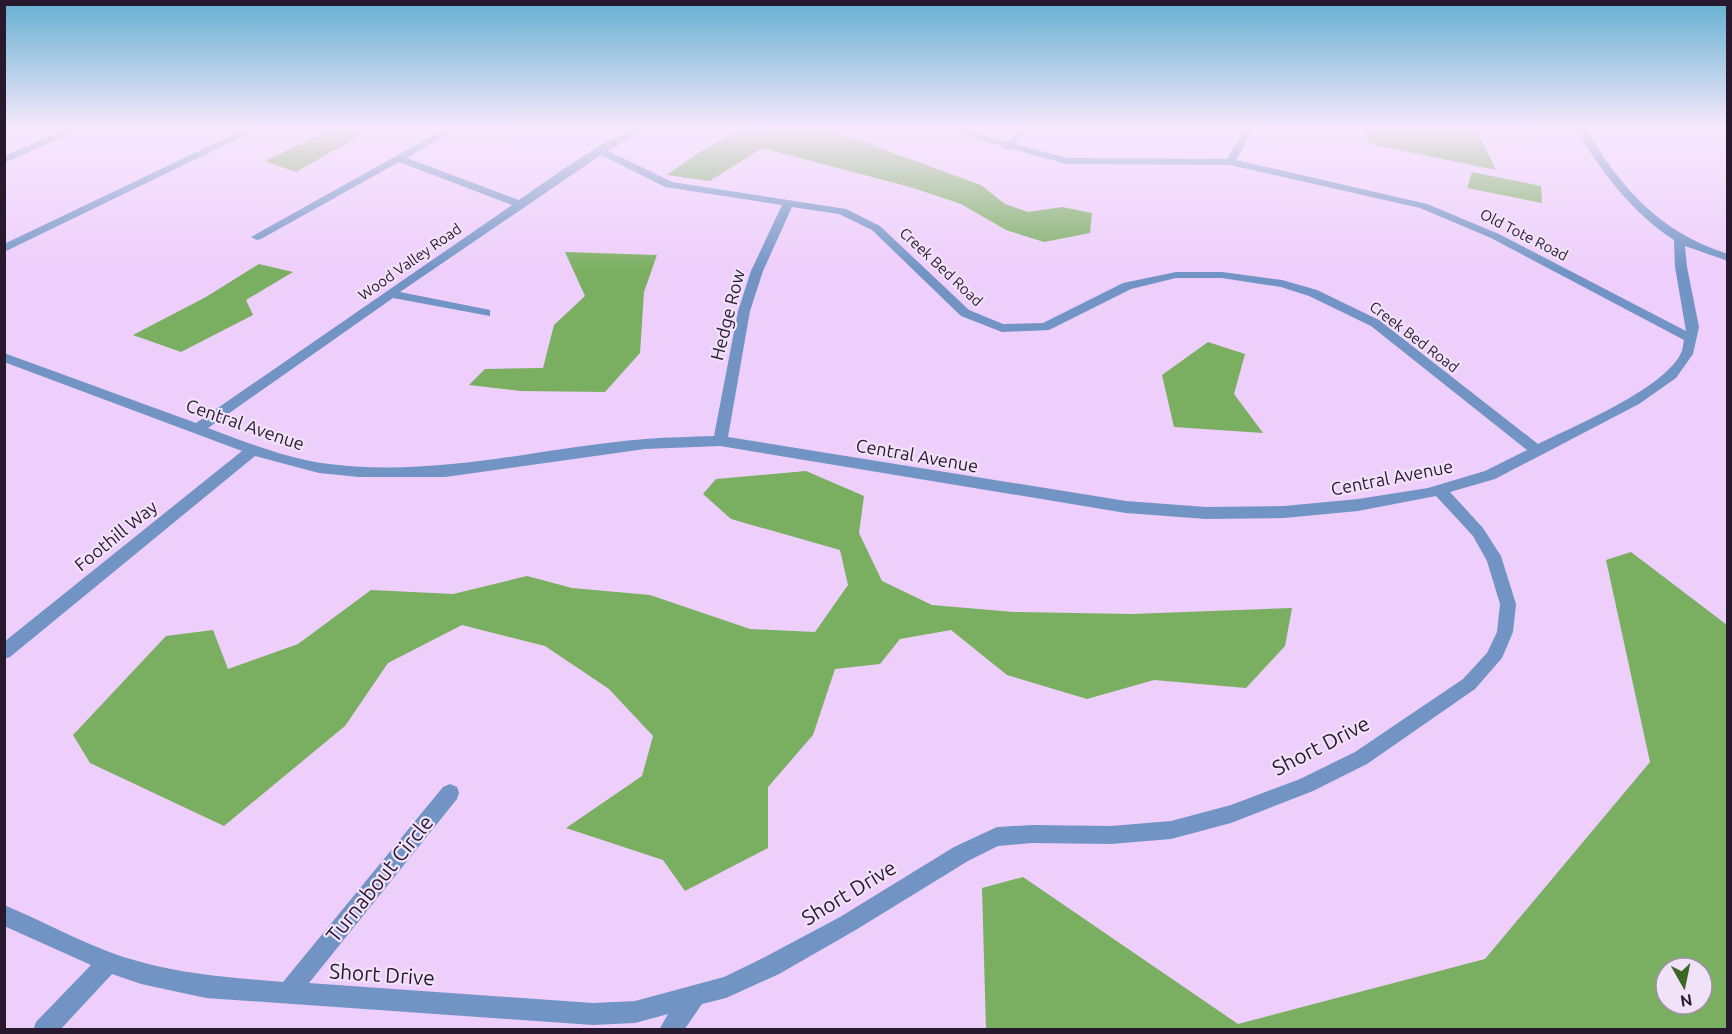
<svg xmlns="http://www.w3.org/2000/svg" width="1732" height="1034" viewBox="0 0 1732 1034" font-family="Ubuntu,sans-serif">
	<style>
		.forest { fill: #7aae60; fill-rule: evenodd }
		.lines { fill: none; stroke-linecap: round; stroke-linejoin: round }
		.minor { fill: #7194c4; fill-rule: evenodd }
		.labels { text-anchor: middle; stroke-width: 4.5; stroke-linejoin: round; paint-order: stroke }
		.far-street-label { font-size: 15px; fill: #28192e; stroke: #f2e2f9 }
		.street-label { font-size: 18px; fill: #28192e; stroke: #f2e2f9 }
		.near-street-label { font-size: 21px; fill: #28192e; stroke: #f2e2f9 }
	</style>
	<rect width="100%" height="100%" fill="#eecefb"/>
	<g class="forest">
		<path d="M336,127H375L296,172L265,161Z"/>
		<path d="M744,127H822L981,185L1005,204L1028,212L1062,207L1092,213L1090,233L1044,242L1006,230L961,204L910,187L762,148L710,181L667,175L698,153Z"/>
		<path d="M1362,127H1475L1496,170L1370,144Z"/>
		<path d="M1472,172L1541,186L1542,203L1467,188Z"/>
		<path d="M565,252L657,255L644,292L640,353L605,392L521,391L469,385L485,369L543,368L554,325L585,296Z"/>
		<path d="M259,264L293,272L246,300L253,315L181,352L133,335L206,297Z"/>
		<path d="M1208,342L1245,354L1234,394L1263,433L1174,427L1162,375Z"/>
		<path d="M806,471L864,496L859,533L882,581L932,605L1014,612L1132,614L1292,608L1285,646L1246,688L1154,680L1087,699L1007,675L951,630L900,639L880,664L835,669L813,735L768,787V848L685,891L663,860L566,828L642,776L653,736L609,689L545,646L462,625L388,663L345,726L224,826L90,763L73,735L166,636L213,630L228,669L298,644L371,590L453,594L527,576L572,588L650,595L750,629L815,632L848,585L840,550L731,519L703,494L716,479Z"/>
		<path d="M1631,552L1727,625V1029H986L982,888L1023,877L1238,1024L1485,959L1650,762L1606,560ZM1666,968H1702V1004H1666Z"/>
	</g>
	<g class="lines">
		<g class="minor">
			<path d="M71,127H85L4,163V156Z"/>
			<path d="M249,127H262L4,252V244Z"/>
			<path d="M448,127H460L407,158L519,200C548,181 617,127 649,127L608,151L672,182L846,209L880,226L969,310L1003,324L1043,323L1123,283L1176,272H1222L1282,280L1317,290L1379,320L1538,444C1574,426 1664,389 1681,353C1683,350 1683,344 1684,340L1491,238L1420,208L1230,165L1067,164L1011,149H1004L1002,146L937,127H954L1007,142L1020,127H1030L1015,144L1067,158L1227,159L1245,127H1255L1236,160L1427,204L1499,234L1686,331L1675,267L1674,240C1630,211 1602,172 1574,127H1584C1622,188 1657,231 1728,254V261L1685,246L1687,267L1699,327L1693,354L1676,378L1639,404L1495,479L1450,492L1483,528L1501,556L1516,604L1513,632L1502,658L1475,689L1367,764L1313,791L1231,823L1171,839L1111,844L1032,843L998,846L968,861L854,931L779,974L726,998L702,1004L684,1030H659L668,1014L635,1023L593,1025L206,998L141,984L112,974L60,1030H33L36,1022L91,965L4,926V905C50,924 94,950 141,962C188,975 235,978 283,982L443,787L450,784L457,787L459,793L457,799L309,983L593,1003L635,1001L724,977L763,958L840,917L954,847L997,827L1032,825L1111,826L1171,821L1231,805L1300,779L1355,752L1463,679L1487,653L1497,632L1500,604L1487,561L1473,536L1436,496L1358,511L1284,518L1206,519L1126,513L720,446L645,449L445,477H359L319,473L255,456L10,657L4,659V642L242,451L4,362V353L196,423L512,205L399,162L261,239L257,240L251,237ZM601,155L665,187L782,205L751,271L738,311L714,436C691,437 668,437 646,439C535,448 434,479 321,463C283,457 245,442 208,428L393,298L490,316V310L400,292ZM792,207L839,214L872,230L961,316L1002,332L1049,330L1131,289L1176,278H1222L1281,287L1309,296L1371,326L1527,450L1485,471L1428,488L1358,499L1284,506L1206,507L1126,501L728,437L750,311L763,271Z"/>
		</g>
	</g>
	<linearGradient id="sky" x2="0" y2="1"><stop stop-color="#64b0d0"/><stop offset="0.47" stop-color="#f7e9fd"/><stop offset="1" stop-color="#f7e9fd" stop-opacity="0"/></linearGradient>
	<rect width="1732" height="272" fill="url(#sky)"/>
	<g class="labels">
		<g class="far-street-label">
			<text transform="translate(1524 235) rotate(27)" y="5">Old Tote Road</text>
			<text transform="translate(410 262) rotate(-35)" y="5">Wood Valley Road</text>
			<text transform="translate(941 267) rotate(43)" y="5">Creek Bed Road</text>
			<text transform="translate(1414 337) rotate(37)" y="5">Creek Bed Road</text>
		</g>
		<g class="street-label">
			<text transform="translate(728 315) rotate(-76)" y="6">Hedge Row</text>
			<text transform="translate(245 425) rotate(19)" y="6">Central Avenue</text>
			<text transform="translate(917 456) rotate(10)" y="6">Central Avenue</text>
			<text transform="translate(1392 478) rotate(-11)" y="6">Central Avenue</text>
			<text transform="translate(116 536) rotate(-39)" y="6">Foothill Way</text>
		</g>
		<g class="near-street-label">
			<text transform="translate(1321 746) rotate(-27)" y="7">Short Drive</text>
			<text transform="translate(380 879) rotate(-51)" y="7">Turnabout Circle</text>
			<text transform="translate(849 893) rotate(-31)" y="7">Short Drive</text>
			<text transform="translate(382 975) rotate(4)" y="7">Short Drive</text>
		</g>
	</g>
	<rect width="1732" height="1034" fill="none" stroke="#28192e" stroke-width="12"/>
	<g transform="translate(1684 986) rotate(171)"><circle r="28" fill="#f2e2f9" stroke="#a192a8" stroke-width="1.5"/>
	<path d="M0-4.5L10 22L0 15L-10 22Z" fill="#3c6623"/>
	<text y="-9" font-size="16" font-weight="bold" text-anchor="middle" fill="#28192e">N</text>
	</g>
</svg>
